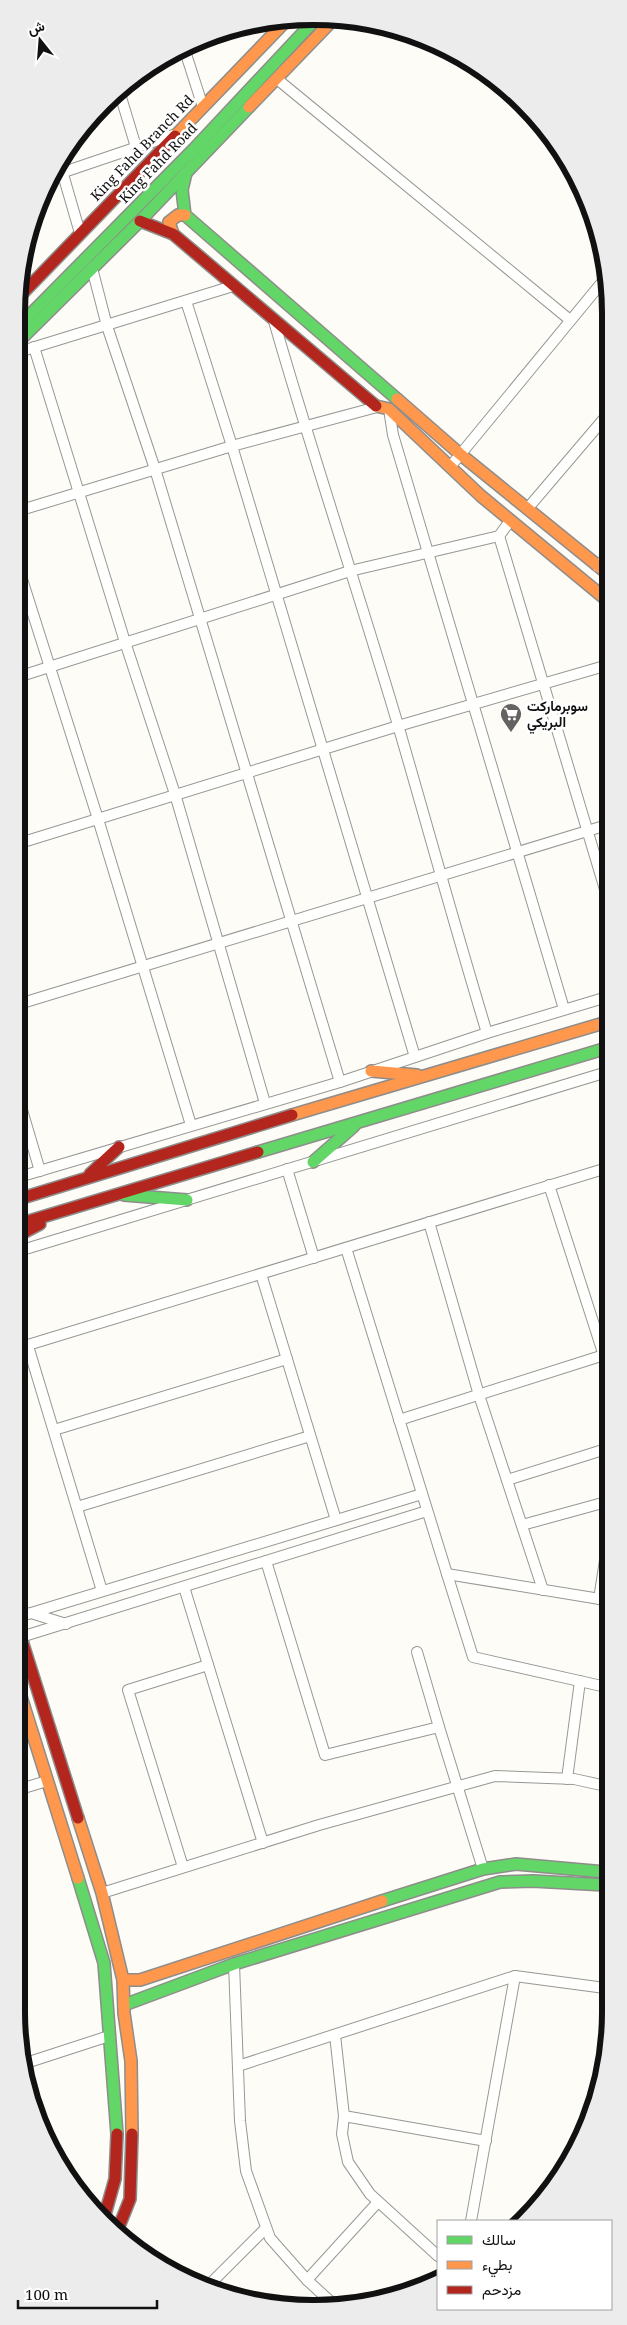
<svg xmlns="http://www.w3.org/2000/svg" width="627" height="2325" viewBox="0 0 627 2325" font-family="'Noto Serif',Vazirmatn,serif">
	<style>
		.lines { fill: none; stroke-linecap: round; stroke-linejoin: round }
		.street-casing { stroke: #979795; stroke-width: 12 }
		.fast-casing { stroke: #8e8d8b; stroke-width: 14 }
		.slow-casing { stroke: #8e8d8b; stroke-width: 14 }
		.jam-casing { stroke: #8e8d8b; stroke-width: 14 }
		.street { stroke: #fffffe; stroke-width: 10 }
		.fast { stroke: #63d668; stroke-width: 11 }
		.slow { stroke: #ff974d; stroke-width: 11 }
		.jam { stroke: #b3261e; stroke-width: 11 }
		.labels { text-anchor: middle; stroke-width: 5; stroke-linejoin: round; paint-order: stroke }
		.street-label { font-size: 14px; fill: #111; stroke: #fff }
		.poi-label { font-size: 14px; font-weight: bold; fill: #111; stroke: #fff; text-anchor: start }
		.rim { fill: none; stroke: #111; stroke-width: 6 }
	</style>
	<rect width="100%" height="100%" fill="#fdfcf7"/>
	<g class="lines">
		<g class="street-casing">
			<g id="street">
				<path d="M185,51L203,107"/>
				<path d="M277,79L570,320"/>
				<path d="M120,94L136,147"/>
				<path d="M60,164L80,233"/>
				<path d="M55,175L173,135"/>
				<path d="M92,268L107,326L155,469L340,1082"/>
				<path d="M186,301L232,446L415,1057"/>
				<path d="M274,321C313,457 358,590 398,725C428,828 456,931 487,1033"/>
				<path d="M34,347L125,642L175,794L265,1103"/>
				<path d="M22,351L233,286"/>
				<path d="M389,409L393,435L564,1009"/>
				<path d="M450,467L608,275"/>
				<path d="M528,508L608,414"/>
				<path d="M21,510L232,446L377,407"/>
				<path d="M499,536L607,896"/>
				<path d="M598,567L608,555"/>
				<path d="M21,576L98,819L191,1125"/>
				<path d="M21,676L350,571L499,536L510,521"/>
				<path d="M20,843L398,726L608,665"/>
				<path d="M19,1004L607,825"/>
				<path d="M19,1100L40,1171"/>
				<path d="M287,1169L314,1258"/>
				<path d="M19,1177L340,1082L487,1033L607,997"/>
				<path d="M549,1185L606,1362"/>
				<path d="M429,1222L479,1395L543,1590"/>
				<path d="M346,1248L447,1574L606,1600"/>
				<path d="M19,1251L607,1072"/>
				<path d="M261,1274L336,1520"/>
				<path d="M28,1346L102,1591"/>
				<path d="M18,1348L607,1168"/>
				<path d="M399,1420L604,1355L606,1349"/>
				<path d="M54,1430L287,1359"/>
				<path d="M507,1480L606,1449"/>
				<path d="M77,1507L310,1436"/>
				<path d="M522,1525L606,1502"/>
				<path d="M266,1561L325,1755L439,1727L483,1869"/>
				<path d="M447,1574L473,1657L606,1687"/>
				<path d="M184,1587L263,1843"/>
				<path d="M599,1599L606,1554"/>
				<path d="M31,1613L66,1624"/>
				<path d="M18,1617L422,1494"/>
				<path d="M21,1637L427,1511"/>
				<path d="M417,1652L439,1727"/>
				<path d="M567,1779L580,1681"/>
				<path d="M17,1790L47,1781"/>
				<path d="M183,1867L128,1690L208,1665"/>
				<path d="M102,1893L319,1825L495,1776L574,1779L606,1786"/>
				<path d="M234,1964L240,2121L246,2171L270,2238L307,2280L332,2303"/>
				<path d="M335,2035L344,2116L342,2134L348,2162L370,2194L438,2256"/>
				<path d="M26,2063L109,2036"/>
				<path d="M238,2066L515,1976L605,1988"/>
				<path d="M344,2116L486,2141"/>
				<path d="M471,2221L515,1976"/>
				<path d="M307,2280L378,2202"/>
				<path d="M209,2285L266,2228"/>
			</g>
		</g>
		<g class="fast-casing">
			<g id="fast">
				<path d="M186,173L182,190L185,215L397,399"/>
				<path d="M22,323L194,149L313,22"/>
				<path d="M22,338L140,221L249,107"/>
				<path d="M258,1152L607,1048"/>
				<path d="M313,1162L354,1126"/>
				<path d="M124,1195L187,1200"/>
				<path d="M78,1878L104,1963L117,2134"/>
				<path d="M382,1901L483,1869L516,1864L605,1872"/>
				<path d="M124,2005L234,1964L500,1882L533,1881L605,1885"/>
			</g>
		</g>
		<g class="slow-casing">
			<g id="slow">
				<path d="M249,107L331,22"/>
				<path d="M175,136L285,22"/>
				<path d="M173,234L169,222L178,215H185"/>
				<path d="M397,399L460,454L608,574"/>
				<path d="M376,406L389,409L481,496L608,601"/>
				<path d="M371,1071L417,1075"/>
				<path d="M292,1115L607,1022"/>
				<path d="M17,1684L78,1878"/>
				<path d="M78,1818L102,1893L123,1980L124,2013L131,2061L132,2134"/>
				<path d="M123,1980H140L382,1901"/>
			</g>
		</g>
		<g class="jam-casing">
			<g id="jam">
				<path d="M140,221L173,234L376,406"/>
				<path d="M22,294L175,136"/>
				<path d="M90,1174L119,1147"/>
				<path d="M19,1199L292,1115"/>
				<path d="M19,1224L258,1152"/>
				<path d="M19,1235L40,1224"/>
				<path d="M17,1625L78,1818"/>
				<path d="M104,2218L115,2179L117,2134"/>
				<path d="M118,2229L130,2199L132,2134"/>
			</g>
		</g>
		<use href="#street" class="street"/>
		<use href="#fast" class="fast"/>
		<use href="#slow" class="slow"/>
		<use href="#jam" class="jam"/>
	</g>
	<defs>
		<g id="supermarket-pin" transform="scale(1.125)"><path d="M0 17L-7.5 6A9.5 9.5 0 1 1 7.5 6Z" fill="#646362" stroke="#fff"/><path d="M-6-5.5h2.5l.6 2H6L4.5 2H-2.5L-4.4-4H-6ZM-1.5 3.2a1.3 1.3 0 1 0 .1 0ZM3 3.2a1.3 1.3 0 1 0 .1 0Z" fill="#fff"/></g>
	</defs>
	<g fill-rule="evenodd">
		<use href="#supermarket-pin" x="511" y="714"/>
	</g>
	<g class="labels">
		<g class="street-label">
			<text transform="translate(142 148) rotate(-46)" y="5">King Fahd Branch Rd</text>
			<text transform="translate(158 163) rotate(-46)" y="5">King Fahd Road</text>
		</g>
		<g class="poi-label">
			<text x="527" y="711">سوبرماركت<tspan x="527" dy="16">البريكي</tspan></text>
		</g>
	</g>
	<path d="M0 0H627V2325H0ZM313 25H314A288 288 0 0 1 602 313V2012A288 288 0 0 1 314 2300H313A288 288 0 0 1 25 2012V313A288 288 0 0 1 313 25Z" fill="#ececec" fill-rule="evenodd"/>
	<path class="rim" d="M313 25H314A288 288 0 0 1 602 313V2012A288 288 0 0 1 314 2300H313A288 288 0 0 1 25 2012V313A288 288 0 0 1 313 25Z"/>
	<rect x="437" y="2220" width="175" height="90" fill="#ffffff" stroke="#a0a0a0"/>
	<rect x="447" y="2236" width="25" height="8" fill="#63d668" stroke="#a0a0a0"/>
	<text x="482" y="2245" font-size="15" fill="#111111">سالك</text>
	<rect x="447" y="2261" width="25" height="8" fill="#ff974d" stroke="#a0a0a0"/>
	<text x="482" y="2270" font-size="15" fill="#111111">بطيء</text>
	<rect x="447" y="2286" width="25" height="8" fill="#b3261e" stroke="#a0a0a0"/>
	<text x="482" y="2295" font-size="15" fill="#111111">مزدحم</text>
	<g transform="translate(40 40) rotate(343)" stroke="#ffffff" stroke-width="4" paint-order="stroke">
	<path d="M0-4L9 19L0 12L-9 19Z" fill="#111111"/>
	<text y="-8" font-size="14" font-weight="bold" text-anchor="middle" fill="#111111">ش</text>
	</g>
	<path d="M18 2300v8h139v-8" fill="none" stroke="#111111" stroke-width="2.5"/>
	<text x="25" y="2300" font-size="15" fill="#111111" stroke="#ffffff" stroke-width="4" paint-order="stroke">100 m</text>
</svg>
